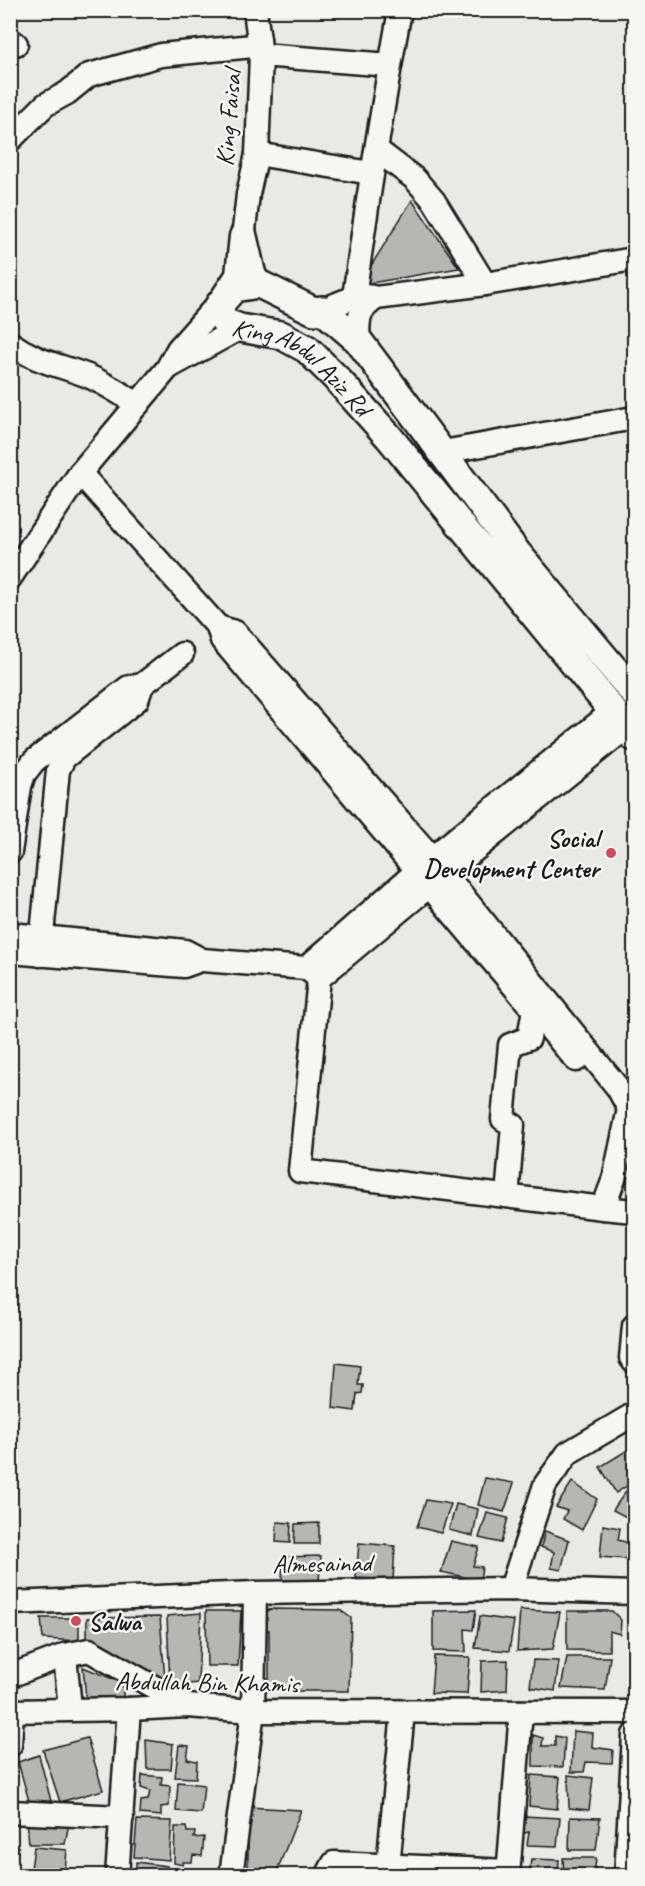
<svg xmlns="http://www.w3.org/2000/svg" width="645" height="1886" viewBox="0 0 645 1886" font-family="Caveat,sans-serif">
	<style>
		.building { fill: #b6b6b3; stroke: #1c1c1c; stroke-width: 1.5 }
		.lines { fill: none; stroke-linecap: round; stroke-linejoin: round }
		.minor-casing { stroke: #1c1c1c; stroke-width: 27 }
		.major-casing { stroke: #1c1c1c; stroke-width: 32 }
		.minor { stroke: #f6f6f2; stroke-width: 22 }
		.major { stroke: #f6f6f2; stroke-width: 27 }
		.poi-dot { fill: #d1495b; stroke: #f6f6f2; stroke-width: 2 }
		.labels { text-anchor: middle; stroke-width: 5; stroke-linejoin: round; paint-order: stroke }
		.street-label { font-size: 26px; fill: #1c1c1c; stroke: #f6f6f2 }
		.poi-label { font-size: 26px; font-weight: bold; fill: #1c1c1c; stroke: #f6f6f2; text-anchor: end }
	</style>
	<rect width="100%" height="100%" fill="#e9e9e5"/>
	<filter id="ink" filterUnits="userSpaceOnUse"><feTurbulence type="fractalNoise" baseFrequency=".0167" numOctaves="2"/><feDisplacementMap in="SourceGraphic" scale="12" xChannelSelector="R" yChannelSelector="G"/><feConvolveMatrix kernelMatrix="1 2 1 2 8 2 1 2 1" color-interpolation-filters="sRGB"/></filter>
	<g filter="url(#ink)">
		<g class="building">
			<path d="M412,200L459,268L359,285Z"/>
			<path d="M336,1363L360,1366L358,1385H363L362,1393L357,1394L355,1411L333,1408Z"/>
			<path d="M629,1449L634,1458V1481L616,1493L600,1467Z"/>
			<path d="M485,1478L514,1483L504,1512L478,1505Z"/>
			<path d="M572,1482L597,1499L582,1530L563,1519L567,1511L556,1507Z"/>
			<path d="M626,1491L634,1497L628,1504L634,1507V1521L613,1510Z"/>
			<path d="M426,1500L451,1504L441,1533L417,1527Z"/>
			<path d="M456,1504L478,1509L473,1536L449,1530Z"/>
			<path d="M487,1513L508,1518L501,1543L479,1538Z"/>
			<path d="M277,1522L291,1523L290,1543L276,1542Z"/>
			<path d="M319,1523V1544H294L295,1524Z"/>
			<path d="M603,1525L620,1528L618,1540L629,1543L626,1559L600,1557Z"/>
			<path d="M545,1531L569,1540L561,1570L551,1568L554,1552L541,1547Z"/>
			<path d="M451,1541L479,1547L473,1566L482,1567L480,1580L441,1572Z"/>
			<path d="M359,1543L395,1546L393,1580L356,1578Z"/>
			<path d="M321,1556L319,1581H282L283,1557Z"/>
			<path d="M271,1609L340,1610L351,1618L349,1691H260L263,1679L269,1678V1630H260L262,1614Z"/>
			<path d="M476,1610L473,1630L465,1629L466,1652L433,1651V1611Z"/>
			<path d="M520,1610L560,1612L553,1649L517,1651Z"/>
			<path d="M206,1611H241L238,1666H207Z"/>
			<path d="M567,1611H612L621,1620L620,1634L609,1631V1651L567,1650Z"/>
			<path d="M201,1613L198,1683L170,1686L167,1616Z"/>
			<path d="M480,1616L514,1621L509,1651L475,1648Z"/>
			<path d="M160,1617L165,1680L112,1649L87,1641V1618Z"/>
			<path d="M41,1618H79V1641L43,1639Z"/>
			<path d="M434,1656L470,1657L467,1694L431,1693Z"/>
			<path d="M567,1657H610L605,1690L561,1688Z"/>
			<path d="M508,1660L507,1690L481,1692L482,1661Z"/>
			<path d="M533,1660L559,1661L555,1691L530,1687Z"/>
			<path d="M83,1667L123,1683V1697L86,1698Z"/>
			<path d="M573,1731L593,1733L592,1747L613,1750L612,1763L586,1762L584,1772H571Z"/>
			<path d="M533,1735L543,1738L542,1746H555V1736L565,1738L563,1767L533,1766Z"/>
			<path d="M87,1738L103,1790L60,1802L43,1750Z"/>
			<path d="M146,1740L173,1744L171,1769H147Z"/>
			<path d="M179,1745L189,1746L187,1759L197,1761L196,1778L175,1777Z"/>
			<path d="M39,1755L51,1801L31,1808L18,1762Z"/>
			<path d="M142,1775L162,1777L161,1785L170,1786L169,1806L161,1807V1816L140,1814L141,1801L148,1800L150,1791L141,1788Z"/>
			<path d="M531,1775L560,1777L557,1809L529,1806Z"/>
			<path d="M568,1775L593,1778L589,1810L569,1808Z"/>
			<path d="M178,1782L204,1785L201,1813L176,1811Z"/>
			<path d="M248,1807L301,1810L275,1876H248Z"/>
			<path d="M523,1816L560,1818L557,1846L527,1845L529,1832L524,1833Z"/>
			<path d="M570,1817L600,1818L596,1850H569Z"/>
			<path d="M27,1820L69,1823L65,1844H29Z"/>
			<path d="M137,1820L172,1821L169,1860L134,1857Z"/>
			<path d="M175,1827H186L187,1832H195L194,1838L204,1837L202,1856L193,1855L192,1862H183V1865L174,1863Z"/>
			<path d="M34,1847L67,1850L65,1871L31,1869Z"/>
			<path d="M563,1858H596L594,1876H564Z"/>
			<path d="M531,1859L559,1860L558,1876H529Z"/>
			<path d="M136,1862L167,1866L166,1876H136Z"/>
			<path d="M175,1871L201,1872V1876H175Z"/>
		</g>
		<g class="lines">
			<g class="minor-casing">
				<g id="minor">
					<path d="M10,40L16,44"/>
					<path d="M261,55L390,65"/>
					<path d="M10,140L45,105L67,93L89,75L161,55L253,46L259,39"/>
					<path d="M377,150L415,179L434,201L485,284"/>
					<path d="M257,154L371,173"/>
					<path d="M244,230L248,194L257,154L261,55L255,10"/>
					<path d="M357,297L355,290C368,196 383,103 400,10"/>
					<path d="M376,298L485,284L634,259"/>
					<path d="M323,310C339,304 359,291 376,298C356,313 359,316 358,340"/>
					<path d="M10,343C36,362 60,365 88,376C105,383 122,395 138,404"/>
					<path d="M171,366L240,328"/>
					<path d="M443,452L634,418"/>
					<path d="M80,473L218,627L222,640L576,1060"/>
					<path d="M10,578L80,473L167,369L178,349L217,305L237,275L241,236L244,230L254,273L259,284"/>
					<path d="M218,627L235,632L432,858L445,874L618,1088L629,1109L614,1179L603,1208L300,1171L319,978L429,886L445,874L627,727"/>
					<path d="M10,852L20,786L24,774L34,761L129,687L142,685L182,654"/>
					<path d="M10,934L185,951L202,960L306,968"/>
					<path d="M10,952L184,966L195,962"/>
					<path d="M40,955L58,770L64,758L137,700L142,685"/>
					<path d="M319,978L306,968L432,858L613,711"/>
					<path d="M509,1196L508,1185L513,1125L503,1119L510,1045L529,1038L534,1009"/>
					<path d="M603,1208L634,1211"/>
					<path d="M634,1326L631,1358L634,1362"/>
					<path d="M511,1589L545,1485L568,1453L634,1414"/>
					<path d="M10,1603L255,1593L511,1589L634,1593"/>
					<path d="M65,1655L70,1709"/>
					<path d="M10,1676L65,1655L89,1650L187,1706"/>
					<path d="M10,1711L129,1709L187,1706L253,1711L634,1712"/>
					<path d="M10,1745L12,1711"/>
					<path d="M10,1812L122,1817"/>
					<path d="M388,1866L403,1712"/>
					<path d="M117,1876L129,1709"/>
					<path d="M231,1876L253,1711L255,1593"/>
					<path d="M327,1876L334,1863L508,1871"/>
					<path d="M508,1876L521,1712"/>
					<path d="M626,1876L634,1735"/>
				</g>
			</g>
			<g class="major-casing">
				<g id="major">
					<path id="s1" d="M634,693L517,553L358,340L323,310L314,311L259,284L234,288L220,304L221,315L226,323L240,328L281,335L307,349L336,378L389,437L634,737"/>
				</g>
			</g>
			<use href="#minor" class="minor"/>
			<use href="#major" class="major"/>
		</g>
	</g>
	<g class="poi-dot">
		<circle cx="611" cy="853" r="6"/>
		<circle cx="76" cy="1621" r="6"/>
	</g>
	<g class="labels">
		<g class="street-label">
			<text transform="translate(228 118) rotate(-85)" y="9">King Faisal</text>
			<text dy="9" stroke="none"><textPath href="#s1" startOffset="722">King Abdul Aziz Rd</textPath></text>
			<text transform="translate(322 1563) rotate(-1)" y="9">Almesainad</text>
			<text transform="translate(207 1682) rotate(1)" y="9">Abdullah Bin Khamis</text>
		</g>
		<g class="poi-label">
			<text x="599" y="847">Social<tspan x="599" dy="30">Development Center</tspan></text>
			<text x="88" y="1630" text-anchor="start">Salwa</text>
		</g>
	</g>
	<rect width="645" height="1886" fill="none" stroke="#f6f6f2" stroke-width="36"/>
	<rect x="18" y="18" width="609" height="1850" fill="none" stroke="#1c1c1c" stroke-width="2" filter="url(#ink)"/>
</svg>
